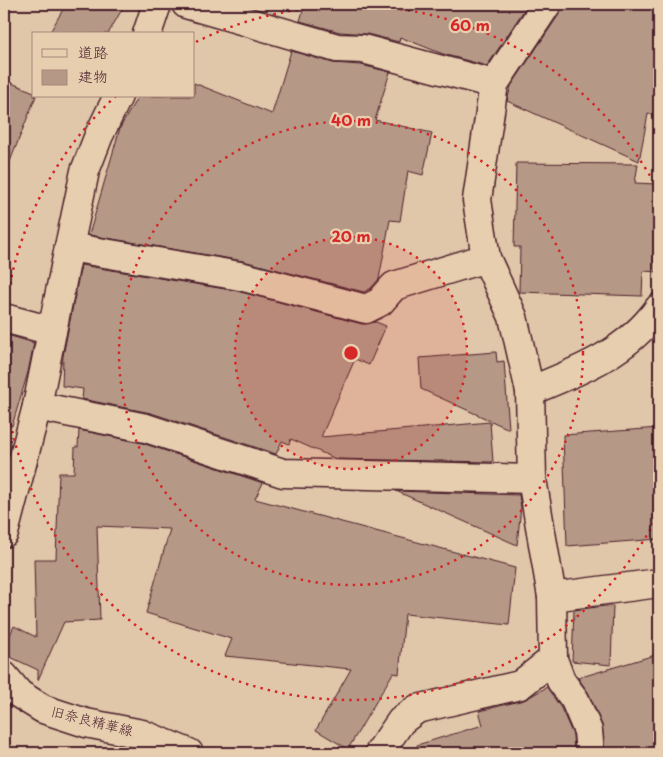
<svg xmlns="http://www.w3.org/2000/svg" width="663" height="757" viewBox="0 0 663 757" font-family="'Playpen Sans','Klee One',sans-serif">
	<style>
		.building { fill: #b69886; stroke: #4a1f2b }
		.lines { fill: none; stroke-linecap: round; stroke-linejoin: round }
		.minor-casing { stroke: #4a1f2b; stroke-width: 31 }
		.minor { stroke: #e6ceae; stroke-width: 28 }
		.ring { fill: none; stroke: #d62828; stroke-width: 2.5; stroke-dasharray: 2.5 5 }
		.labels { text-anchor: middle; stroke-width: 4.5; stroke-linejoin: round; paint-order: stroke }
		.street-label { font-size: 14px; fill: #4a1f2b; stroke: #e6ceae }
		.centre { fill: #d62828; stroke: #e6ceae; stroke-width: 2.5 }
		.ring-label { font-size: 15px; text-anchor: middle; font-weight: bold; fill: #d62828; stroke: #e6ceae; stroke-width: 4.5; stroke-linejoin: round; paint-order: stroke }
	</style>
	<rect width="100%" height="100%" fill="#e0c7a9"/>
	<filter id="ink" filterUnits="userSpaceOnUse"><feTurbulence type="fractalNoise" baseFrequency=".02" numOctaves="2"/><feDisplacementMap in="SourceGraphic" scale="10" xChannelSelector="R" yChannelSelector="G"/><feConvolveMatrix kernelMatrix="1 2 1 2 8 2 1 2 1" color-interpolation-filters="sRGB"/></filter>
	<g filter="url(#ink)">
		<g class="building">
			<path d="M66,4H125L108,34H49Z"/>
			<path d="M305,4H528L487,66L443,54L400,37L399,42L367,34L340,32L300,21Z"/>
			<path d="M562,4H659V116L648,114L639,161L507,101L511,86L560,13Z"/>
			<path d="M291,51L333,63L361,65L390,72L375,120L432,133L423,175L408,171L400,221L390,220L379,279L370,289L364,292L243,261L89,235L120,128L138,96H194V83L272,114Z"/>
			<path d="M4,80L34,92V96H36L5,174Z"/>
			<path d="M516,163L638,164L635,183L657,184L656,210H659V272L643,271L642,296L519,292L520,247H514Z"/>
			<path d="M81,265L237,291L362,324L376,322L386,326L369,365L355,359L321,437L490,422L493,462L336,459L291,439L289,444L282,441L276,454L151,413L82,399L83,389L62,386L63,356Z"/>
			<path d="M4,334L34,343L28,372L12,426L4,425Z"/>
			<path d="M496,352L497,362L504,361L509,429L421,389L419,358Z"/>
			<path d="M659,428V539L567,546L563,435Z"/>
			<path d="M79,430L142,443L263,483L255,499L515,568L509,625L405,614L399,674L393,673L348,749L316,730L351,669L225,656L232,639L146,613L170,529L97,526L100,620L64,622L38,680V670L4,654V649L14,626L36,637L34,559H56L59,473H74L75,447H78Z"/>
			<path d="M396,491L519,495L521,507L517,545Z"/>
			<path d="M605,606H613L611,665L572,661L574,610Z"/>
			<path d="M655,655V662H659V753H605L602,725L589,694L578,678Z"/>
			<path d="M547,687L561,708L573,735L574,753H418L417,745L483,725L479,711L524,700Z"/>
		</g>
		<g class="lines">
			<g class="minor-casing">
				<g id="minor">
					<path d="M186,4L337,48L363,49L494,84"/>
					<path d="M147,34L157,4"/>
					<path d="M118,96L99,135L85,171L69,247L240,276L366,309L380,302L394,286L486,258"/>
					<path d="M4,318L52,331"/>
					<path d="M530,391L513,317L486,258L477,200L494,84L547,4"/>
					<path d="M37,406L146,428L283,473L532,479"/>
					<path d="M4,533L37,406L69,247"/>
					<path d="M552,597L659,583"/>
					<path d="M4,676L19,694L43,709L86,723L142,734L189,753"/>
					<path d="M379,753L401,721L417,709L520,685L553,659"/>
					<path d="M590,753L588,731L575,700L561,681L553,659L552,597L532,479L530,391C579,371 627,353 659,308"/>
				</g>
			</g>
			<use href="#minor" class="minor"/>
		</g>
	</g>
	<circle cx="351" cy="353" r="116" fill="#d62828" fill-opacity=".12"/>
	<g class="ring">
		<circle cx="351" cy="353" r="116"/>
		<circle cx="351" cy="353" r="232"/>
		<path d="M658 516A348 348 0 0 1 4 377M4 329A348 348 0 0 1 116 96M196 42A348 348 0 0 1 658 190"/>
	</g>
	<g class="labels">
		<g class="street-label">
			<text transform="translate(92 721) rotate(14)" y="5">旧奈良精華線</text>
		</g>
	</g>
	<circle cx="351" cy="353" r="8" class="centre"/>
	<g class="ring-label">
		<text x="470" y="31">60 m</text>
		<text x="351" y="126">40 m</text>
		<text x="351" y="242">20 m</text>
	</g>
	<rect width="663" height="757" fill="none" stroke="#e6ceae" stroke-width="20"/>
	<rect x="10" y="10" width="643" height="737" fill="none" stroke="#4a1f2b" stroke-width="2" filter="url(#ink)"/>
	<rect x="32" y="32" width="162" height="65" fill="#e6ceae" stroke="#a8887a"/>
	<rect x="42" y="49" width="25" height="8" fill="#e6ceae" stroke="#a8887a"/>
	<text x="78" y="58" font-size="15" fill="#4a1f2b">道路</text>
	<rect x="42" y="70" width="25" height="15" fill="#b69886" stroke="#a8887a"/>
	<text x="78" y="82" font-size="15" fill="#4a1f2b">建物</text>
</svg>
